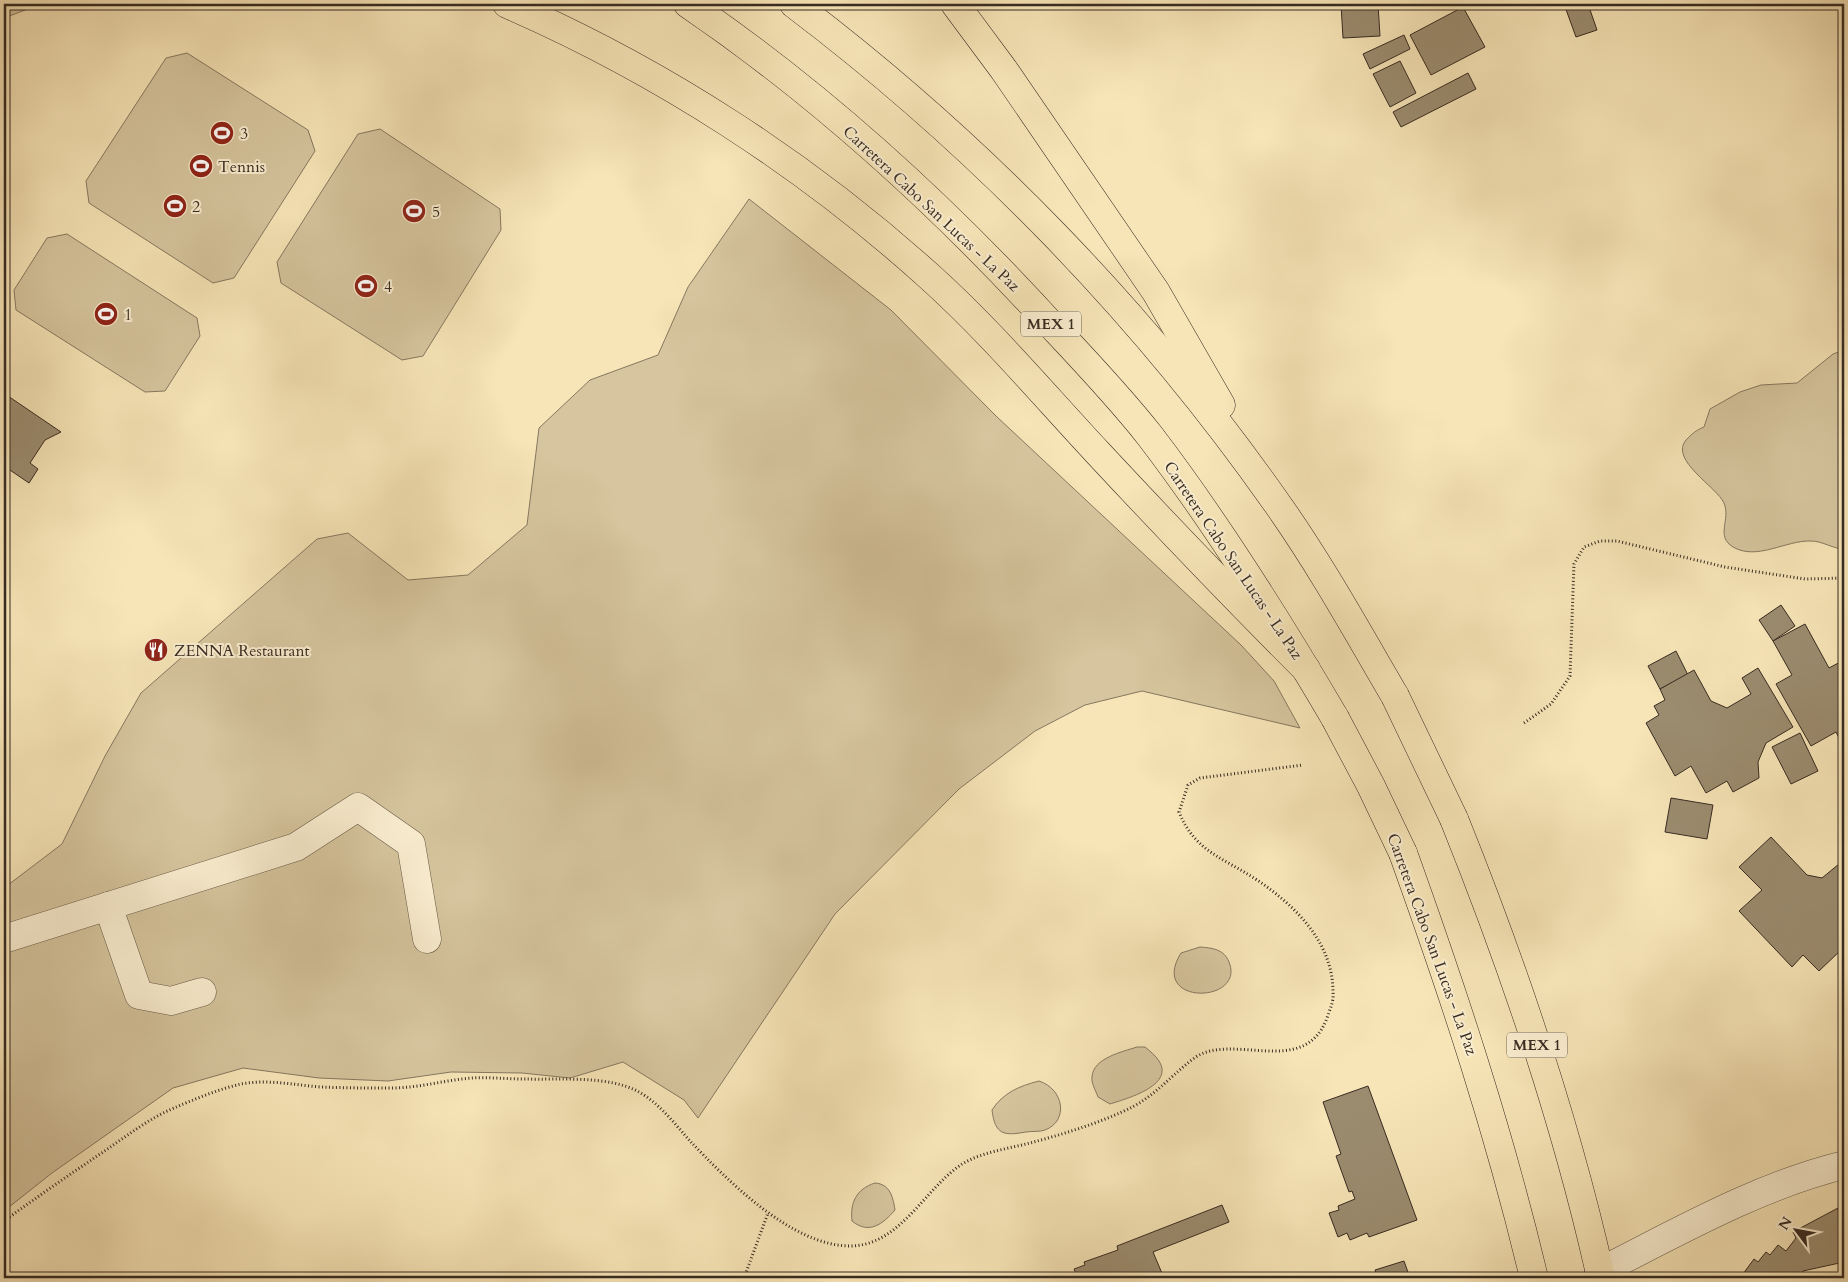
<svg xmlns="http://www.w3.org/2000/svg" width="1848" height="1282" viewBox="0 0 1848 1282" font-family="Cardo,serif">
	<style>
		.green { fill: #d6c59e; stroke: #867860 }
		.building { fill: #9b8c6f; stroke: #372b22 }
		.lines { fill: none; stroke-linecap: round; stroke-linejoin: round }
		.minor-casing { stroke: #675a47; stroke-width: 29 }
		.highway-casing { stroke: #372b22; stroke-width: 29 }
		.path { stroke: #372b22; stroke-width: 3; stroke-dasharray: 1 2.5; stroke-linecap: butt }
		.minor { stroke: #faeed0; stroke-width: 28 }
		.highway { stroke: #f7e5b7; stroke-width: 28 }
		.highway-bridge-casing { stroke: #372b22; stroke-width: 29; stroke-linecap: butt }
		.highway-bridge { stroke: #f7e5b7; stroke-width: 28 }
		.labels { text-anchor: middle; stroke-width: 4; stroke-linejoin: round; paint-order: stroke }
		.shield { fill: #faeed0; stroke: #726656; stroke-width: 1 }
		.shield-label { font-size: 15px; font-weight: bold; fill: #372b22 }
		.poi-label { font-size: 16px; fill: #372b22; stroke: #faeed0; text-anchor: start }
		.street-label { font-size: 16px; fill: #372b22; stroke: #faeed0 }
	</style>
	<rect width="100%" height="100%" fill="#f7e5b7"/>
	<filter id="stains"><feTurbulence type="fractalNoise" baseFrequency=".004" numOctaves="4"/><feColorMatrix values="0 0 0 0 .2 0 0 0 0 .09 0 0 0 0 .02 0 0 0 .5 -.17"/></filter>
	<radialGradient id="worn" r=".72"><stop offset=".6" stop-color="#630" stop-opacity="0"/><stop offset="1" stop-color="#630" stop-opacity=".3"/></radialGradient>
	<g class="green">
		<path d="M4,4H41L4,18Z"/>
		<path d="M187,53L308,130L315,151L234,278L213,283L89,203L86,181L166,58Z"/>
		<path d="M380,129L500,209L501,230L423,356L402,360L281,283L277,262L358,134Z"/>
		<path d="M749,199L891,310L996,416L1241,645L1274,681L1300,728L1142,691L1085,705L1035,731L959,789L835,914L698,1118L684,1100L623,1062L570,1078L522,1073L451,1072L388,1081L319,1078L243,1068L173,1088L52,1173L4,1211V888L62,844L105,756L141,693L317,539L348,533L408,580L468,575L527,525L539,428L590,380L658,355L688,287Z"/>
		<path d="M67,234L197,318L200,336L165,391L145,392L16,310L14,290L47,238Z"/>
		<path d="M1844,350V549C1833,549 1823,541 1811,541C1786,540 1757,561 1733,547C1715,536 1731,520 1724,503C1717,487 1669,460 1686,440C1692,434 1696,430 1704,427L1710,409L1740,392L1761,385L1797,383L1833,354Z"/>
		<path d="M1200,947C1212,948 1224,949 1229,962C1246,1004 1148,1006 1181,953Z"/>
		<path d="M1137,1047H1145C1150,1051 1156,1056 1159,1061C1175,1086 1125,1099 1110,1104L1098,1097C1096,1091 1091,1083 1092,1077C1093,1058 1122,1052 1137,1047Z"/>
		<path d="M1039,1081C1064,1089 1069,1121 1045,1130C1040,1132 1032,1131 1026,1132C1004,1136 995,1135 992,1110C1003,1093 1019,1086 1039,1081Z"/>
		<path d="M875,1183C890,1184 893,1197 895,1210C883,1224 869,1235 852,1221C850,1203 856,1189 875,1183Z"/>
	</g>
	<g class="building">
		<path d="M1341,4H1378L1380,36L1343,38Z"/>
		<path d="M1564,4H1588L1597,30L1576,37Z"/>
		<path d="M1463,7L1485,47L1431,75L1410,35Z"/>
		<path d="M1404,35L1410,49L1370,69L1363,54Z"/>
		<path d="M1400,61L1416,93L1390,107L1373,74Z"/>
		<path d="M1468,73L1476,89L1401,127L1393,112Z"/>
		<path d="M5,394L61,432L45,440L30,463L38,469L29,483L4,466Z"/>
		<path d="M1781,605L1795,626L1773,641L1759,620Z"/>
		<path d="M1805,624L1829,668L1844,660V740L1841,742L1836,732L1811,746L1776,684L1792,675L1773,641Z"/>
		<path d="M1676,651L1688,675L1660,689L1648,666Z"/>
		<path d="M1758,668L1793,727L1766,743L1758,762L1759,778L1733,792L1727,781L1706,793L1691,766L1675,776L1646,723L1659,715L1654,706L1665,700L1660,689L1694,670L1711,701L1727,708L1751,694L1742,678Z"/>
		<path d="M1800,733L1818,771L1791,784L1772,747Z"/>
		<path d="M1671,798L1713,805L1707,839L1665,832Z"/>
		<path d="M1771,837L1807,875L1822,878L1839,864L1844,863V953L1841,950L1819,971L1803,955L1792,967L1739,911L1762,890L1739,867Z"/>
		<path d="M1368,1086L1417,1220L1369,1237L1367,1233L1350,1240L1347,1233L1338,1237L1329,1213L1339,1210L1338,1206L1355,1199L1352,1191L1349,1192L1336,1156L1341,1154L1323,1102Z"/>
		<path d="M1222,1205L1229,1222L1153,1252L1164,1278H1078L1074,1269L1085,1265L1084,1262L1118,1250L1117,1246Z"/>
		<path d="M1838,1208L1839,1217L1844,1222V1262L1803,1271L1805,1278H1740L1754,1259L1758,1262L1766,1252L1770,1255L1778,1245L1786,1251L1796,1238L1793,1232Z"/>
		<path d="M1404,1261L1410,1278H1378L1375,1270Z"/>
	</g>
	<g class="lines">
		<g class="minor-casing">
			<g id="minor">
				<path d="M108,906L139,995L171,1001L202,992"/>
				<path d="M4,939L296,847L358,807L411,844L427,939"/>
				<path d="M1599,1272C1678,1232 1758,1186 1844,1165"/>
			</g>
		</g>
		<g class="highway-casing">
			<g id="highway">
				<path d="M507,4C661,71 806,165 930,277C990,331 1043,394 1098,453C1166,526 1235,598 1306,669"/>
				<path d="M688,4C823,96 946,209 1056,330C1088,364 1121,399 1150,436C1218,525 1278,621 1335,718"/>
				<path d="M794,4C979,144 1143,313 1276,502C1320,564 1357,631 1395,696"/>
				<path d="M955,4L1004,70L1156,292L1221,405"/>
				<path d="M1454,819C1514,968 1566,1121 1601,1278"/>
				<path d="M1403,853C1454,995 1499,1131 1534,1278"/>
			</g>
		</g>
		<g class="path">
			<path d="M1524,723L1551,704L1570,676L1574,564L1584,547L1600,541H1617L1725,567L1805,579L1844,578"/>
			<path d="M4,1221C37,1197 72,1173 106,1150C128,1135 150,1118 174,1108C195,1099 219,1089 241,1084C268,1079 294,1085 321,1087C344,1088 368,1088 392,1088C419,1088 445,1080 472,1078C489,1077 507,1079 525,1079C558,1080 609,1075 639,1092C659,1103 675,1124 690,1141C727,1180 792,1246 850,1246C900,1246 925,1188 962,1164C982,1152 1007,1149 1030,1143C1060,1135 1093,1125 1122,1112C1154,1098 1167,1079 1193,1059C1230,1030 1304,1080 1327,1018C1330,1009 1334,1001 1333,992C1333,943 1296,906 1257,880C1224,858 1195,852 1179,812L1188,785L1200,778L1303,765"/>
			<path d="M744,1278L768,1213"/>
		</g>
		<use href="#minor" class="minor"/>
		<use href="#highway" class="highway"/>
		<g class="highway-bridge-casing">
			<g id="highway-bridge">
				<path d="M1395,696L1454,819"/>
				<path d="M1335,718L1371,786L1403,853"/>
			</g>
		</g>
		<use href="#highway-bridge" class="highway-bridge"/>
	</g>
	<defs>
		<g id="stadium-disc" transform="scale(1.25)"><circle r="9.5" fill="#8f2418" stroke="#faeed0"/><path d="M0-5a6.5 5 0 1 0 0 10a6.5 5 0 1 0 0-10ZM-3.5-1.8h7v3.6h-7Z" fill="#fff"/></g>
		<g id="restaurant-disc" transform="scale(1.25)"><circle r="9.5" fill="#8f2418" stroke="#faeed0"/><path d="M-5-6h1v4h1v-4h1v4h1v-4h1v5L-1.5 .5V6h-2V.5L-5-1ZM5-6V6H3V1.5H1.5Q1.5-4 5-6Z" fill="#fff"/></g>
	</defs>
	<g fill-rule="evenodd">
		<use href="#stadium-disc" x="222" y="133"/>
		<use href="#stadium-disc" x="201" y="166"/>
		<use href="#stadium-disc" x="175" y="206"/>
		<use href="#stadium-disc" x="414" y="211"/>
		<use href="#stadium-disc" x="366" y="286"/>
		<use href="#stadium-disc" x="106" y="314"/>
		<use href="#restaurant-disc" x="156" y="650"/>
	</g>
	<g class="labels">
		<g class="shield">
			<rect x="1021" y="311.5" width="60" height="25" rx="4"/>
			<rect x="1507" y="1032.5" width="60" height="25" rx="4"/>
		</g>
		<g class="shield-label">
			<text x="1051" y="329">MEX 1</text>
			<text x="1537" y="1050">MEX 1</text>
		</g>
		<g class="poi-label">
			<text x="240" y="139">3</text>
			<text x="218" y="172">Tennis</text>
			<text x="192" y="212">2</text>
			<text x="432" y="217">5</text>
			<text x="384" y="292">4</text>
			<text x="124" y="320">1</text>
			<text x="174" y="656">ZENNA Restaurant</text>
		</g>
		<g class="street-label">
			<text transform="translate(932 208) rotate(43)" y="6">Carretera Cabo San Lucas - La Paz</text>
			<text transform="translate(1234 560) rotate(56)" y="6">Carretera Cabo San Lucas - La Paz</text>
			<text transform="translate(1433 944) rotate(70)" y="6">Carretera Cabo San Lucas - La Paz</text>
		</g>
	</g>
	<rect width="1848" height="1282" fill="none" stroke="#f7e5b7" stroke-width="20"/>
	<rect x="5" y="5" width="1838" height="1272" fill="none" stroke="#372b22" stroke-width="2.5"/>
	<rect x="10" y="10" width="1828" height="1262" fill="none" stroke="#372b22"/>
	<g transform="translate(1796 1230) rotate(302)" stroke="#faeed0" stroke-width="4" paint-order="stroke">
	<path d="M0-4L9 19L0 12L-9 19Z" fill="#372b22"/>
	<text y="-8" font-size="14" font-weight="bold" text-anchor="middle" fill="#372b22">N</text>
	</g>
	<rect width="100%" height="100%" filter="url(#stains)"/>
	<rect width="100%" height="100%" fill="url(#worn)"/>
</svg>
